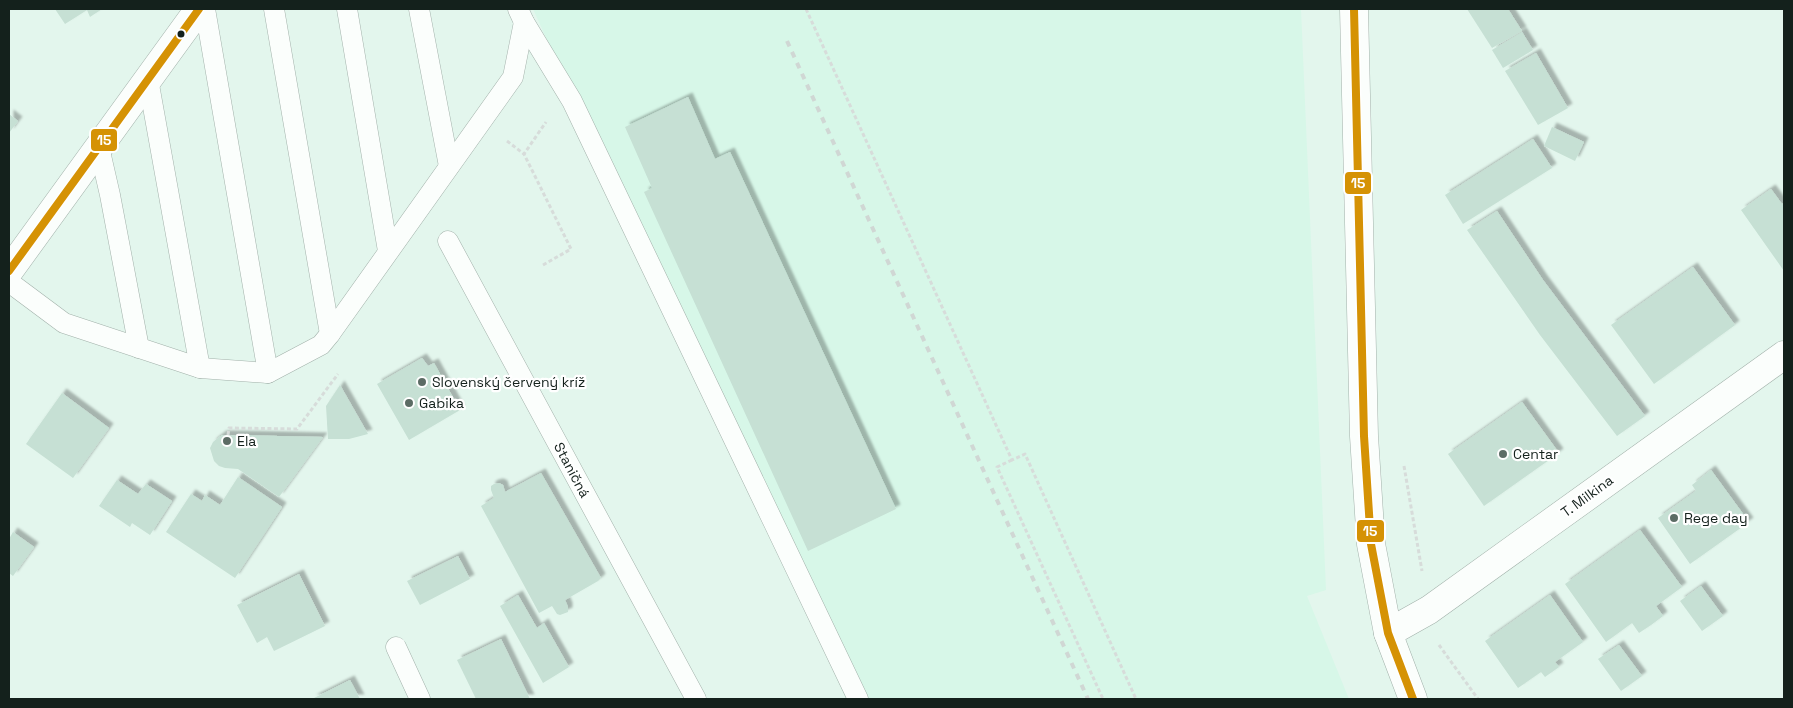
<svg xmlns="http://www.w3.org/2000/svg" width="1793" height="708" viewBox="0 0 1793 708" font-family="'Space Grotesk',sans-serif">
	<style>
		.built { fill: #d7f7e8 }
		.building { fill: #c6e0d4; filter: url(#shadow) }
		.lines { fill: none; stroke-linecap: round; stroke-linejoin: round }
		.service-casing { stroke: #a2b1aa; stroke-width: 21 }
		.minor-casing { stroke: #a2b1aa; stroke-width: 29 }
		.path { stroke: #d7dcda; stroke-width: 3; stroke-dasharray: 4 2.5; stroke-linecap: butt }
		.service { stroke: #fbfefc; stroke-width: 20 }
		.minor { stroke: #fbfefc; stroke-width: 28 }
		.rail { stroke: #d0d7d4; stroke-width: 4; stroke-dasharray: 6 6; stroke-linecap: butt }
		.bus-1-casing { stroke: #fff; stroke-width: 11 }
		.bus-1 { stroke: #d59204; stroke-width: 8 }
		.bus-dot { fill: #14211c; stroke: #fff; stroke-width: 2 }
		.poi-dot { fill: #5c6c65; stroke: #fff; stroke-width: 2 }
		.labels { text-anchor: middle; stroke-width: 4.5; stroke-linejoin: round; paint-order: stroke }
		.poi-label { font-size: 14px; fill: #14211c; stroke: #fff; text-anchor: start }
		.street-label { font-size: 14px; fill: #14211c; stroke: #fff }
		.line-badge { stroke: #fff; stroke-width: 2 }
		.badge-label { font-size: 14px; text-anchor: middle; font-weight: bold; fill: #fff }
	</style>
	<defs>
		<filter id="shadow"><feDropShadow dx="4.5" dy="-4.5" stdDeviation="1" flood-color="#0004"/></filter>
	</defs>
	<rect width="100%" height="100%" fill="#e3f6ed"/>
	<path class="built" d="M533,9H1301L1326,590L1307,596L1349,699H846Z"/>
	<g class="building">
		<path d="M55,9H102L90,17L87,10L65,24Z"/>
		<path d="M1467,9H1508L1522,31L1492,48Z"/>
		<path d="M1522,32L1533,50L1503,68L1492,50Z"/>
		<path d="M1536,53L1568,108L1538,125L1505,71Z"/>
		<path d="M688,97L715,159L730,152L896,509L808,551L644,192L652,188L625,127Z"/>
		<path d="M9,114L18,121L9,133Z"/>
		<path d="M1552,127L1584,142L1575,161L1544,146Z"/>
		<path d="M1533,139L1552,168L1463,224L1445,195Z"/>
		<path d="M1771,189L1782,204L1784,202V271L1741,210Z"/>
		<path d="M1497,211L1543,280L1645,416L1617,436L1540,335L1467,230Z"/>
		<path d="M1693,267L1735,325L1654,384L1611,325Z"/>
		<path d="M422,358L428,366L434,363L460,410L409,440L377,384Z"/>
		<path d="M340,385L368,434L349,439H328L326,406Z"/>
		<path d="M62,393L109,428L73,478L26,444Z"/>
		<path d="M1522,402L1559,453L1484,506L1448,454Z"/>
		<path d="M222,435H228L323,437L279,497L238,469L225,468L219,466L214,461L210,448L213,442Z"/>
		<path d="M1711,470L1749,522L1690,564L1658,518L1696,491L1692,485Z"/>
		<path d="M541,473L601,578L598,581L565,600L568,607V612L560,615L557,614L552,606L539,613L481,506L494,498L491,490V486L494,484L499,483L503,485L505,492Z"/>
		<path d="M238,477L282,507L235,578L166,532L191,494L202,501L205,495L220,505Z"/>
		<path d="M117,480L138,494L146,484L172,501L150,535L132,523L130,527L99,506Z"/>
		<path d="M1640,530L1682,587L1656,606L1663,616L1651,625L1639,633L1632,623L1606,642L1565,584Z"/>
		<path d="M13,532L34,547L13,576L9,573V539Z"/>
		<path d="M458,556L470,579L420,605L407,581Z"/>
		<path d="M299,574L325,626L274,651L267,637L257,643L237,605Z"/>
		<path d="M1701,586L1723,616L1702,631L1680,601Z"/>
		<path d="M518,595L537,628L544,623L569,667L543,683L500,606Z"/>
		<path d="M1550,595L1583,642L1555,662L1559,667L1545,677L1541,672L1518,688L1485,641Z"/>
		<path d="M501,639L530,699H476L457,660Z"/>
		<path d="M1619,645L1642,676L1621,691L1598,659Z"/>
		<path d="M350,680L360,699H312Z"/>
	</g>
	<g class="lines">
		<g class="service-casing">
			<g id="service">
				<path d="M205,9L268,373"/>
				<path d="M274,9L330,334"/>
				<path d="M347,9L388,251"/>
				<path d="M419,9L449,166"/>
				<path d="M518,9L524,22L572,101L858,699"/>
				<path d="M148,79L200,368"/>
				<path d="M99,147L110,195L139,348"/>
				<path d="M448,241L696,699"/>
				<path d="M9,282L64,323L200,368L268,373L321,345L330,334L513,77L524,22"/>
				<path d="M396,647L420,699"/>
			</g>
		</g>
		<g class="minor-casing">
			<g id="minor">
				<path d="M1354,9L1364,436L1371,544L1388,633L1413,699"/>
				<path d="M9,271L199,9"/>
				<path d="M1388,633L1429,610L1784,355"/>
			</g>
		</g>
		<g class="path">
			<path d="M806,9L1012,460L1025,454L1136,699"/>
			<path d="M507,141L524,154"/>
			<path d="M543,265L571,249L524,154L546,122"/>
			<path d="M228,435L229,428L297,429L338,374"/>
			<path d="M1012,460L997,467L1103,699"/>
			<path d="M1404,466L1422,571"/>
			<path d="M1439,645L1478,699"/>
		</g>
		<use href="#service" class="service"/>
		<use href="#minor" class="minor"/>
		<path class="rail" d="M787,41L1088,699"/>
		<g class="bus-1-casing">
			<g id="bus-1">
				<path d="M1354,9L1364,436L1371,544L1388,633L1413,699"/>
				<path d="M9,271L199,9"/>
			</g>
		</g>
		<use href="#bus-1" class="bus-1"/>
	</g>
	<circle class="bus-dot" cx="181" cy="34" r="4.5"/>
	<g class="poi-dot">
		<circle cx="422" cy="382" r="5"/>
		<circle cx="409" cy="403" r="5"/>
		<circle cx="227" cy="441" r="5"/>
		<circle cx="1503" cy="454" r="5"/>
		<circle cx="1674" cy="518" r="5"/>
	</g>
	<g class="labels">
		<g class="poi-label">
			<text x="432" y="387">Slovenský červený kríž</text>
			<text x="419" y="408">Gabika</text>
			<text x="237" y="446">Ela</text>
			<text x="1513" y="459">Centar</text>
			<text x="1684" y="523">Rege day</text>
		</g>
		<g class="street-label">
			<text transform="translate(572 470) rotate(62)" y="5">Staničná</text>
			<text transform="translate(1587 496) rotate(-36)" y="5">T. Milkina</text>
		</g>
	</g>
	<g class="line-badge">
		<rect x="90" y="128" width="28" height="24" rx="5" fill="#d59204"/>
		<rect x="1344" y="171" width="28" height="24" rx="5" fill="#d59204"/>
		<rect x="1356" y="519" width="29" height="24" rx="5" fill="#d59204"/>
	</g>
	<g class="badge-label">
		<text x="104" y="145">15</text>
		<text x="1358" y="188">15</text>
		<text x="1370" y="536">15</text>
	</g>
	<rect width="1793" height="708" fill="none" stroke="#14211c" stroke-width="20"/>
</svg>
